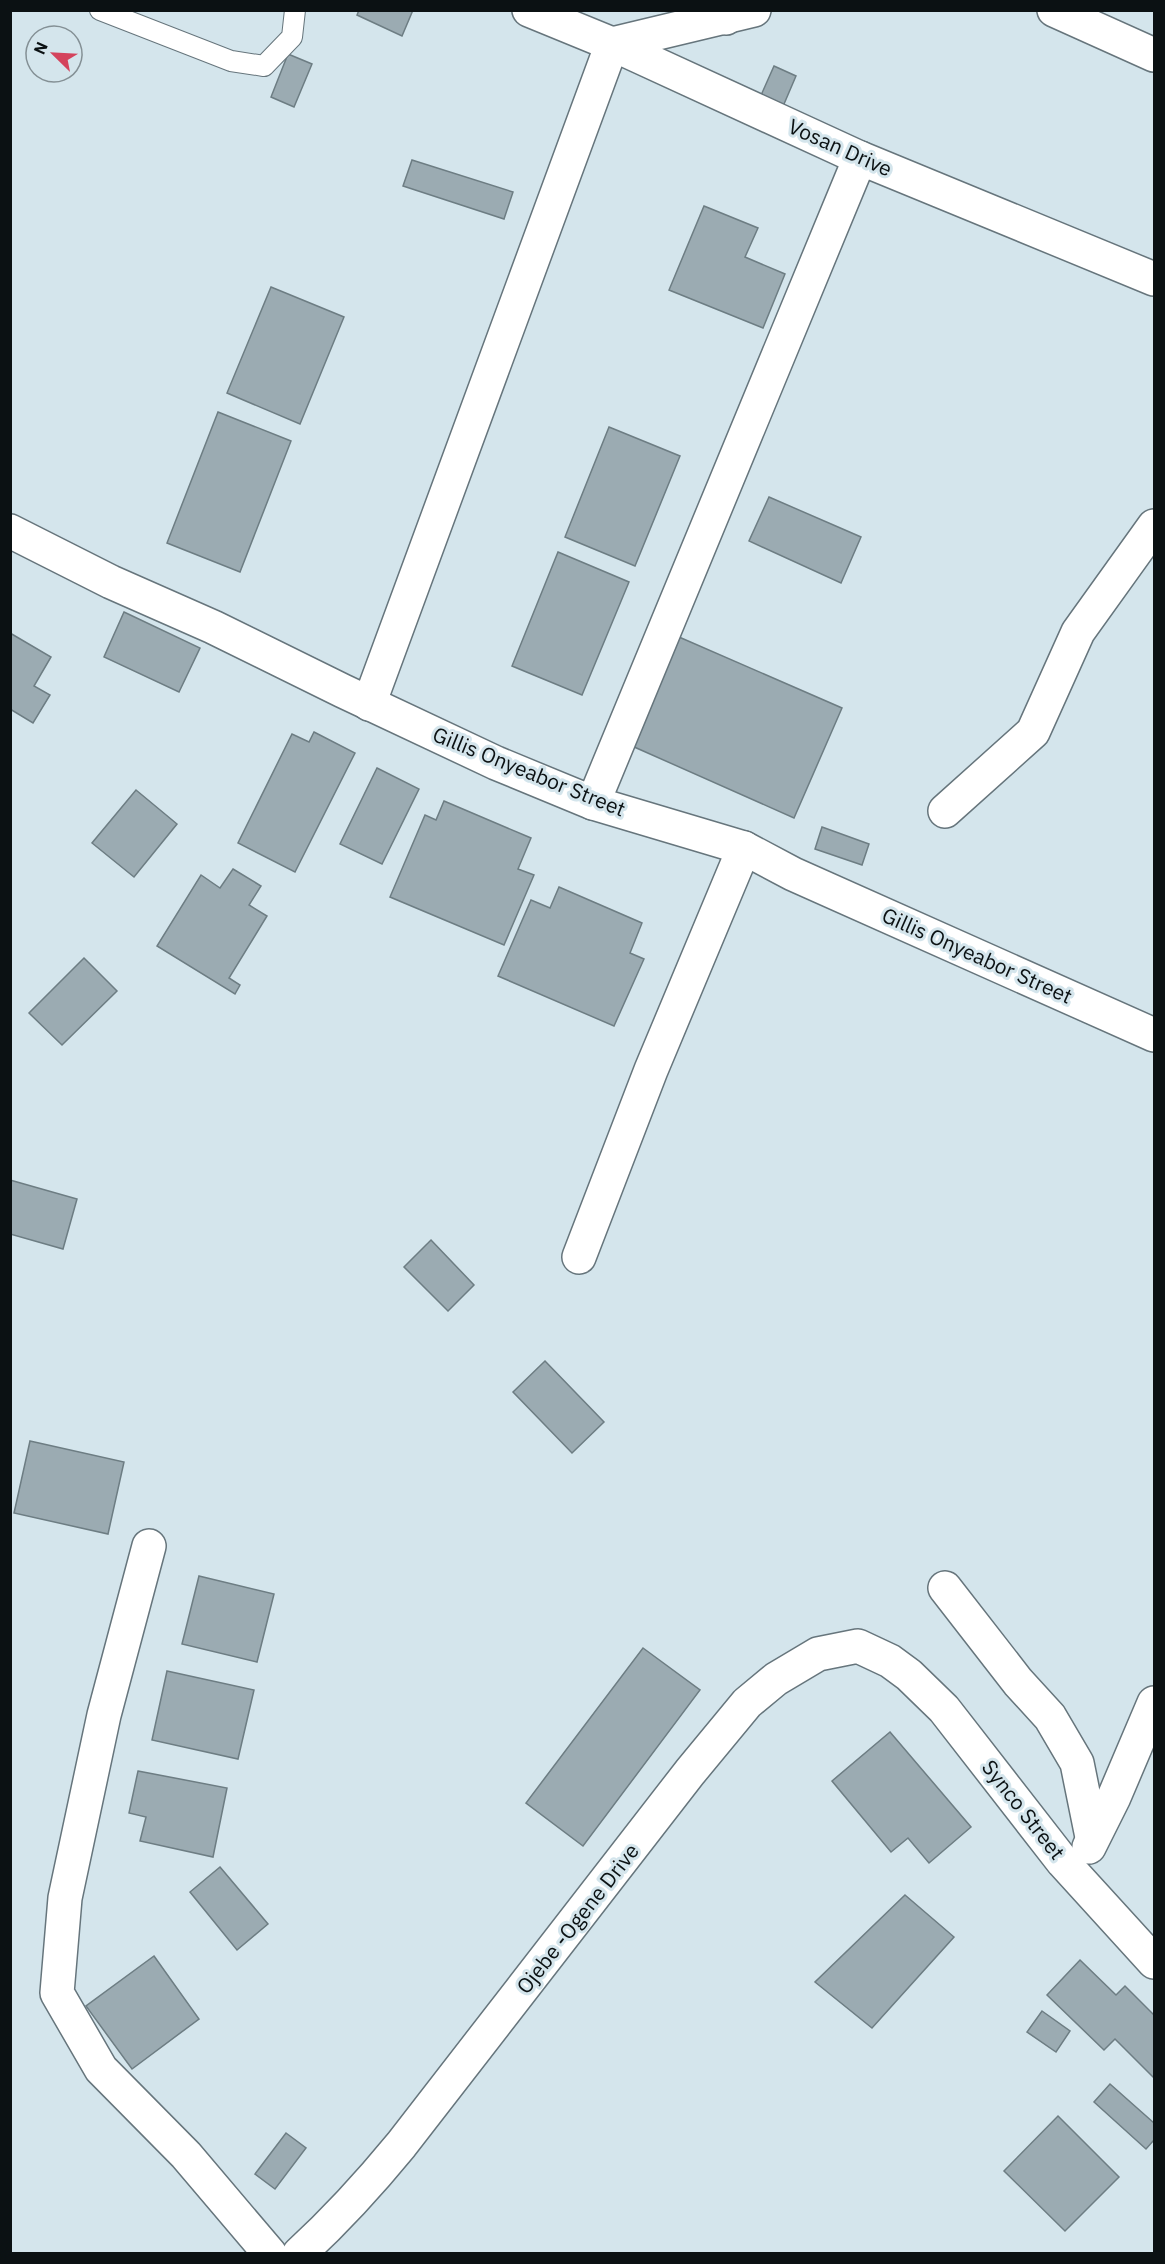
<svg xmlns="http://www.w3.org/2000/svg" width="1165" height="2264" viewBox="0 0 1165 2264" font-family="'IBM Plex Sans',sans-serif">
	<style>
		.building { fill: #9babb2; stroke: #6d7d83; stroke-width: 1.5 }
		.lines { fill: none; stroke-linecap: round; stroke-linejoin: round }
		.service-casing { stroke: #66757c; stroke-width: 22 }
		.minor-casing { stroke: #66757c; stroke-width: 36 }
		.tertiary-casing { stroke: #66757c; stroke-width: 36 }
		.trunk-casing { stroke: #66757c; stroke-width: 36 }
		.service { stroke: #fff; stroke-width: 20 }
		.minor { stroke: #fff; stroke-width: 33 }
		.tertiary { stroke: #fff; stroke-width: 33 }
		.trunk { stroke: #fff; stroke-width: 33 }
		.labels { text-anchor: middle; stroke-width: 6; stroke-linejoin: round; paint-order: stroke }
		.street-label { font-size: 21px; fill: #0b1113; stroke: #d4e5ec }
	</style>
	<rect width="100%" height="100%" fill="#d4e5ec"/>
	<g class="building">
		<path d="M359,10H413L402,36L357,15Z"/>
		<path d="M288,54L312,64L294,107L271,97Z"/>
		<path d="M774,66L796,76L781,111L758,102Z"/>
		<path d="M412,160L513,192L504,219L403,186Z"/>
		<path d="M704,206L758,228L745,257L785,274L763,328L669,290Z"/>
		<path d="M271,287L344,317L300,424L227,393Z"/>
		<path d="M218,412L291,441L240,572L167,543Z"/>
		<path d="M609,427L680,456L635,566L565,537Z"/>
		<path d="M769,497L861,537L841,583L749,541Z"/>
		<path d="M558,552L629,582L582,695L512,666Z"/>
		<path d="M124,612L200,648L179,692L104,657Z"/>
		<path d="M10,633L51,657L34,686L50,695L33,723L10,709Z"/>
		<path d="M679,637L842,708L794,818L632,746Z"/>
		<path d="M314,732L355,753L295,872L238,843L292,734L309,742Z"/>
		<path d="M377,768L419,789L382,864L340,844Z"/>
		<path d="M136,790L177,824L134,877L92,843Z"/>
		<path d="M444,801L531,838L518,869L534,875L504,945L390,897L425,815L436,820Z"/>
		<path d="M822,827L869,844L862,865L815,849Z"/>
		<path d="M233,869L261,886L249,905L267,916L229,978L240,985L235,994L157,946L201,875L220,888Z"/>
		<path d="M559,887L642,923L630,953L644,959L614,1026L498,976L531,900L550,908Z"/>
		<path d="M84,958L117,991L62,1045L29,1013Z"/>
		<path d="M10,1180L77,1199L63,1249L10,1234Z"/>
		<path d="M431,1240L474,1285L448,1311L404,1267Z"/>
		<path d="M545,1361L604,1422L572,1453L513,1392Z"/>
		<path d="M30,1441L124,1462L108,1534L14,1513Z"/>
		<path d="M199,1576L274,1594L257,1662L182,1644Z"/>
		<path d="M643,1648L700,1690L583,1846L526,1803Z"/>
		<path d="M167,1671L254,1690L238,1759L152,1740Z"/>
		<path d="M890,1732L971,1827L929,1863L908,1838L891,1852L832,1781Z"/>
		<path d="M138,1771L227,1788L213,1857L140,1841L146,1817L129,1813Z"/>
		<path d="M220,1867L268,1924L237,1950L190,1892Z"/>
		<path d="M905,1895L954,1937L872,2028L815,1982Z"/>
		<path d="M154,1956L199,2019L132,2069L86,2006Z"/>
		<path d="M1080,1960L1116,1995L1125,1986L1154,2015V2078L1115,2039L1104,2050L1047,1995Z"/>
		<path d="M1042,2011L1070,2031L1056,2052L1027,2032Z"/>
		<path d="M1110,2084L1154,2123V2140L1146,2149L1094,2102Z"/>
		<path d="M1058,2116L1119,2177L1065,2231L1004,2171Z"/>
		<path d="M286,2133L306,2148L275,2189L255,2174Z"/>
	</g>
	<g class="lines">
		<g class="service-casing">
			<path id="service" d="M100,10L231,61L264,66L292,37L295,10"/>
		</g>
		<g class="minor-casing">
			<g id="minor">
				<path d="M10,531L111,582L213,627L343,691L496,763L593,803L744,848L793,874L1154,1035"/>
				<path d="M369,704L612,44L754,10"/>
				<path d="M593,803L860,158"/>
				<path d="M945,811L1033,732L1078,632L1154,526"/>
				<path d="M579,1257L651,1070L744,848"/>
				<path d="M149,1546L104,1715L65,1898L57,1993L101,2069L186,2155L270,2254"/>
				<path d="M945,1588L1018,1682L1050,1717L1077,1763L1092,1837"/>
				<path d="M1089,1847L1114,1797L1154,1703"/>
				<path d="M299,2254C336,2220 369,2184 401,2145L690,1772L747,1703L776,1679L818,1654L858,1646L890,1661L909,1675L944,1709L1063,1862L1154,1962"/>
			</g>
		</g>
		<g class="tertiary-casing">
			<path id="tertiary" d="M529,10L612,44L860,158L1154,279"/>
		</g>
		<g class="trunk-casing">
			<g id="trunk">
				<path d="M1054,10L1154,55"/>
				<path d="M726,18L729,10"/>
			</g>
		</g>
		<use href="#service" class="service"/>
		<use href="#minor" class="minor"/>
		<use href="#tertiary" class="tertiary"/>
		<use href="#trunk" class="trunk"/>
	</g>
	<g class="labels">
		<g class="street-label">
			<text transform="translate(840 148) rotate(24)" y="7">Vosan Drive</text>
			<text transform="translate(529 772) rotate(22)" y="7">Gillis Onyeabor Street</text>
			<text transform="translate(977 956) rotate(24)" y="7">Gillis Onyeabor Street</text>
			<text transform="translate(1023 1810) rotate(52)" y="7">Synco Street</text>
			<text transform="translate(578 1919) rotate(-52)" y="7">Ojebe -Ogene Drive</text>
		</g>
	</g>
	<rect width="1165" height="2264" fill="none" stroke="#0b1113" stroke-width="24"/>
	<g transform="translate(54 54) rotate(294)"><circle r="28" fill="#d4e5ec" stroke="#849095" stroke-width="1.5"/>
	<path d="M0-4.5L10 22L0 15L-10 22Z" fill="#d4435c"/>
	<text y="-9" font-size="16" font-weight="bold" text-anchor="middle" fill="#0b1113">N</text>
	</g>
</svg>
